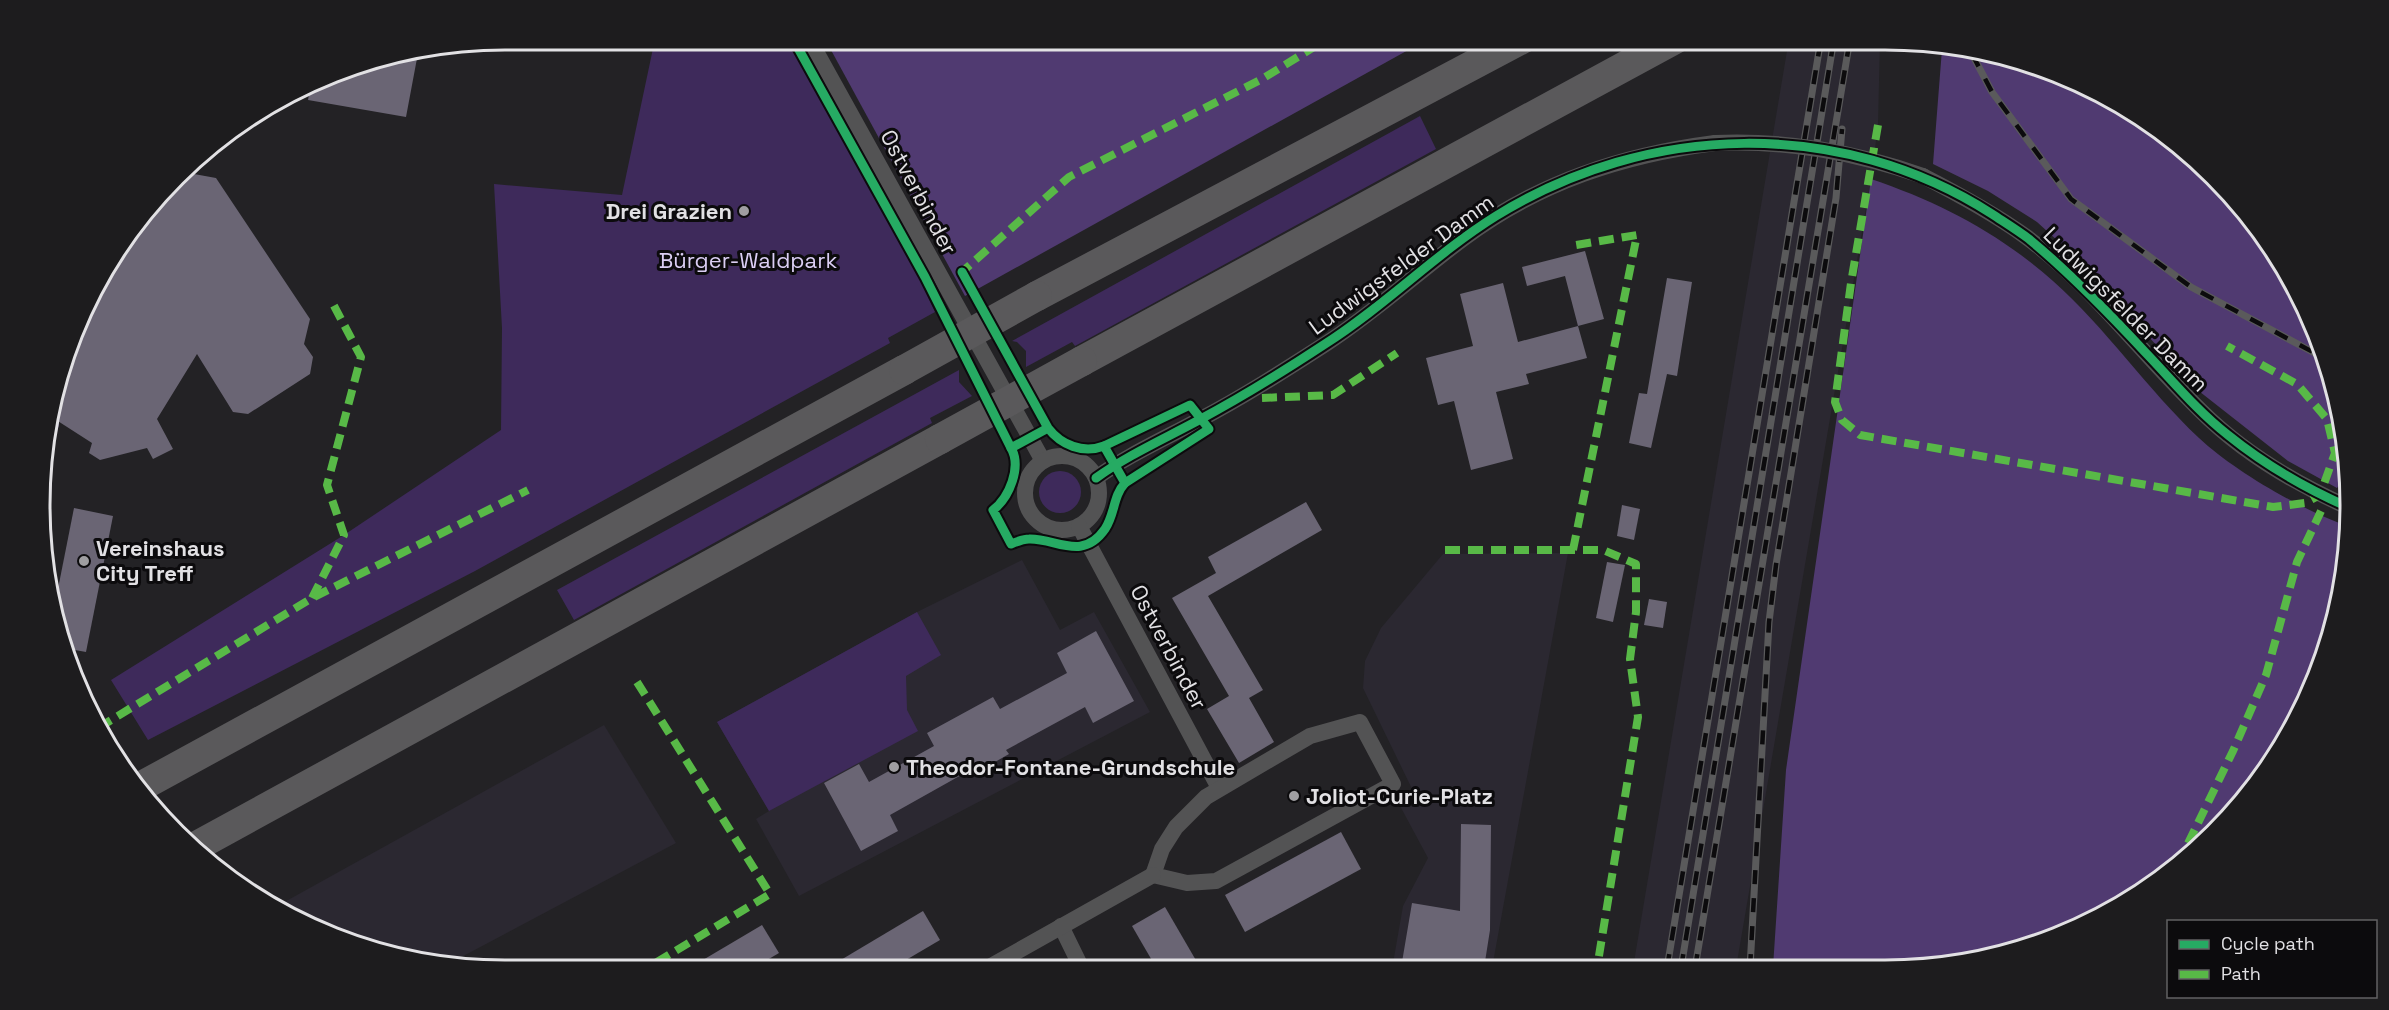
<svg xmlns="http://www.w3.org/2000/svg" width="2389" height="1010" viewBox="0 0 2389 1010" font-family="'Space Grotesk',sans-serif">
	<style>
		.built { fill: #2b2831 }
		.green { fill: #3e2a5b }
		.forest { fill: #503a71 }
		.water { fill: #6a538f }
		.building { fill: #6a6574 }
		.lines { fill: none; stroke-linecap: round; stroke-linejoin: round }
		.minor { stroke: #535354; stroke-width: 16 }
		.motorway { stroke: #5a595b; stroke-width: 30 }
		.rail-casing { stroke: #5a5a5b; stroke-width: 7 }
		.rail { stroke: #0c0b0d; stroke-width: 4.5; stroke-dasharray: 14; stroke-linecap: butt }
		.minor-bridge { stroke: #535354; stroke-width: 16 }
		.motorway-bridge { stroke: #5a595b; stroke-width: 30 }
		.quiet { stroke: #58b947; stroke-width: 8; stroke-dasharray: 15 8; stroke-linecap: butt }
		.cycleway-casing { stroke: #0c0b0d; stroke-width: 13 }
		.cycleway { stroke: #26ab63; stroke-width: 9 }
		.poi-dot { fill: #9f9ea1; stroke: #0c0b0d; stroke-width: 2 }
		.labels { text-anchor: middle; stroke-width: 6; stroke-linejoin: round; paint-order: stroke }
		.street-label { font-size: 22px; fill: #e2e1e4; stroke: #0c0b0d }
		.poi-label { font-size: 22px; font-weight: bold; fill: #e2e1e4; stroke: #0c0b0d; text-anchor: start }
		.park-label { font-size: 22px; fill: #dbcef4; stroke: #0c0b0d }
		.rim { fill: none; stroke: #e2e1e4; stroke-width: 3 }
	</style>
	<rect width="100%" height="100%" fill="#232225"/>
	<g class="built">
		<path d="M1789,39H1880L1878,125L1871,179L1736,968H1633Z"/>
		<path d="M2348,471L2349,474L2348,493L2337,488Z"/>
		<path d="M1568,553L1492,968L1392,969L1403,906L1428,858L1399,804L1415,795L1363,688L1365,661L1381,628L1443,554Z"/>
		<path d="M1022,560L1060,630L1094,612L1150,712L799,896L756,819L769,811L717,722L917,612Z"/>
		<path d="M604,725L676,843L452,962L356,946L279,905Z"/>
	</g>
	<g class="green">
		<path d="M655,39H788L916,271L935,312L888,338L890,343L475,571L148,740L111,680L344,535L501,430L502,328L494,184L622,195Z"/>
		<path d="M1420,116L1436,149L1075,346L1072,342L1026,367V351L1017,342L1012,341Z"/>
		<path d="M959,370V382L972,396L930,418L932,423L574,620L557,590Z"/>
		<circle cx="1060" cy="492" r="21"/>
		<path d="M917,612L941,655L906,676L907,710L918,731L769,811L717,722Z"/>
	</g>
	<g class="forest">
		<path d="M825,39H1428L965,296Z"/>
		<path d="M1942,49L2033,64L2117,101L2191,154L2253,221L2302,299L2334,384L2348,471L2337,488L2288,461L2195,388L2081,262L2037,222L1988,191L1933,164Z"/>
		<path d="M1871,179C1939,202 1999,233 2053,281C2106,328 2147,389 2199,438C2234,471 2302,510 2347,526L2346,565L2325,654L2272,764L2191,856L2090,923L1945,967H1773L1786,770Z"/>
	</g>
	<path class="water" d="M49,417L59,423C58,433 52,439 43,444Z"/>
	<g class="building">
		<path d="M418,53L406,117L308,100L311,84L355,64Z"/>
		<path d="M183,172L216,178L310,319L304,344L313,357L310,374L248,414L233,412L197,354L157,419L173,449L153,459L147,448L100,460L89,453L92,443L50,416L64,356L101,272Z"/>
		<path d="M1585,251L1604,319L1578,326L1565,276L1527,286L1522,267Z"/>
		<path d="M1667,278L1692,282L1677,376L1667,374L1651,448L1629,443L1639,393L1647,394Z"/>
		<path d="M1503,283L1518,342L1578,326L1587,358L1526,374L1529,384L1496,392L1513,459L1471,470L1454,401L1438,405L1426,358L1473,346L1460,294Z"/>
		<path d="M1306,502L1322,530L1208,596L1263,690L1249,698L1274,742L1239,763L1207,709L1229,696L1172,598L1216,573L1208,557Z"/>
		<path d="M1622,505L1640,509L1634,540L1617,536Z"/>
		<path d="M74,508L113,516L86,652L64,648L53,614Z"/>
		<path d="M1607,562L1625,565L1613,622L1596,618Z"/>
		<path d="M1649,599L1667,602L1663,628L1644,625Z"/>
		<path d="M1096,631L1134,701L1093,723L1085,707L1006,750L1009,754L974,774L972,769L890,815L898,831L861,851L824,783L859,764L869,782L934,746L927,733L993,697L1000,709L1067,673L1057,653Z"/>
		<path d="M1461,824L1491,825L1490,930L1484,968H1401L1412,903L1460,911Z"/>
		<path d="M1341,832L1361,869L1245,932L1225,895Z"/>
		<path d="M1165,907L1201,969H1157L1143,945L1132,926Z"/>
		<path d="M923,911L940,940L889,970H824Z"/>
		<path d="M762,925L779,953L750,970H686Z"/>
	</g>
	<g class="lines">
		<g class="minor">
			<path d="M809,39L1043,461"/>
			<path d="M1923,176C1958,194 1993,213 2025,236C2091,284 2141,353 2200,410C2242,452 2294,483 2348,507"/>
			<circle cx="1062" cy="493" r="37"/>
			<path d="M1096,478C1128,455 1164,439 1199,420C1243,397 1285,370 1327,343C1375,312 1418,272 1464,238C1539,182 1623,155 1715,143"/>
			<path d="M1079,526L1219,788"/>
			<path d="M1360,722L1393,784L1216,881L1187,883L1153,875L1162,849L1176,827L1206,797L1310,736Z"/>
			<path d="M1061,926L1082,969"/>
			<path d="M984,970L1153,875"/>
		</g>
		<g class="motorway">
			<path d="M1037,296L1522,39"/>
			<path d="M1082,361L1675,39"/>
			<path d="M140,787L904,370"/>
			<path d="M195,847L940,439"/>
		</g>
		<g class="rail-casing">
			<g id="rail">
				<path d="M1972,54L1992,92L2071,199L2191,287L2324,358"/>
				<path d="M1667,968L1821,39"/>
				<path d="M1681,968L1834,39"/>
				<path d="M1695,968L1850,39"/>
				<path d="M1750,968L1769,622L1776,565L1836,198L1842,129"/>
			</g>
		</g>
		<use href="#rail" class="rail"/>
		<path class="minor-bridge" d="M1715,143C1788,140 1854,152 1923,176"/>
		<g class="motorway-bridge">
			<path d="M904,370L1037,296"/>
			<path d="M940,439L1082,361"/>
		</g>
		<g class="quiet">
			<path d="M1878,125L1851,283L1835,402L1842,420L1860,435L2273,507L2305,503L2320,495L2335,453L2327,419L2297,384L2227,346"/>
			<path d="M964,276L962,272L1069,177L1262,79L1327,39"/>
			<path d="M1262,398L1333,395L1397,353"/>
			<path d="M1445,550H1603L1636,564V612L1630,659L1638,717L1597,968"/>
			<path d="M1573,550L1637,235L1576,245"/>
			<path d="M312,598L344,535L327,485L361,357L332,302"/>
			<path d="M637,682L770,894L642,971"/>
			<path d="M98,728L312,598L528,490"/>
			<path d="M2178,864L2233,751L2266,675L2297,562L2321,511"/>
		</g>
		<g class="cycleway-casing">
			<g id="cycleway">
				<path d="M793,39L925,277L1011,448"/>
				<path d="M962,272L1048,428C1061,445 1083,454 1104,446L1125,483C1113,496 1115,514 1105,529C1082,562 1056,538 1029,539C1023,539 1016,542 1011,544L993,510C1009,498 1022,467 1011,448L1048,428"/>
				<path d="M1104,446L1190,405L1209,429L1125,483"/>
				<path d="M1096,478C1128,455 1164,439 1199,420C1242,397 1284,371 1325,344C1385,306 1435,254 1496,216C1648,122 1841,117 1992,214C2004,222 2017,230 2029,239C2070,273 2108,312 2145,352C2172,380 2197,411 2228,435C2265,465 2305,488 2348,507"/>
			</g>
		</g>
		<use href="#cycleway" class="cycleway"/>
	</g>
	<g class="poi-dot">
		<circle cx="744" cy="211" r="6"/>
		<circle cx="84" cy="561" r="6"/>
		<circle cx="894" cy="767" r="6"/>
		<circle cx="1294" cy="796" r="6"/>
	</g>
	<g class="labels">
		<g class="street-label">
			<text transform="translate(919 192) rotate(62)" y="8">Ostverbinder</text>
			<text transform="translate(1401 264) rotate(-36)" y="8">Ludwigsfelder Damm</text>
			<text transform="translate(2126 309) rotate(45)" y="8">Ludwigsfelder Damm</text>
			<text transform="translate(1169 647) rotate(62)" y="8">Ostverbinder</text>
		</g>
		<g class="poi-label">
			<text x="732" y="219" text-anchor="end">Drei Grazien</text>
			<text x="96" y="556">Vereinshaus<tspan x="96" dy="25">City Treff</tspan></text>
			<text x="906" y="775">Theodor-Fontane-Grundschule</text>
			<text x="1306" y="804">Joliot-Curie-Platz</text>
		</g>
		<g class="park-label">
			<text x="748" y="268">Bürger-Waldpark</text>
		</g>
	</g>
	<path d="M0 0H2389V1010H0ZM505 50H1885A455 455 0 0 1 2340 505V505A455 455 0 0 1 1885 960H505A455 455 0 0 1 50 505V505A455 455 0 0 1 505 50Z" fill="#1d1c1e" fill-rule="evenodd"/>
	<path class="rim" d="M505 50H1885A455 455 0 0 1 2340 505V505A455 455 0 0 1 1885 960H505A455 455 0 0 1 50 505V505A455 455 0 0 1 505 50Z"/>
	<rect x="2167" y="920" width="210" height="78" fill="#0c0b0d" stroke="#626163" stroke-width="1.5"/>
	<rect x="2179" y="940" width="30" height="9" fill="#26ab63" stroke="#626163" stroke-width="1.5"/>
	<text x="2221" y="950" font-size="18" fill="#e2e1e4">Cycle path</text>
	<rect x="2179" y="970" width="30" height="9" fill="#58b947" stroke="#626163" stroke-width="1.5"/>
	<text x="2221" y="980" font-size="18" fill="#e2e1e4">Path</text>
</svg>
